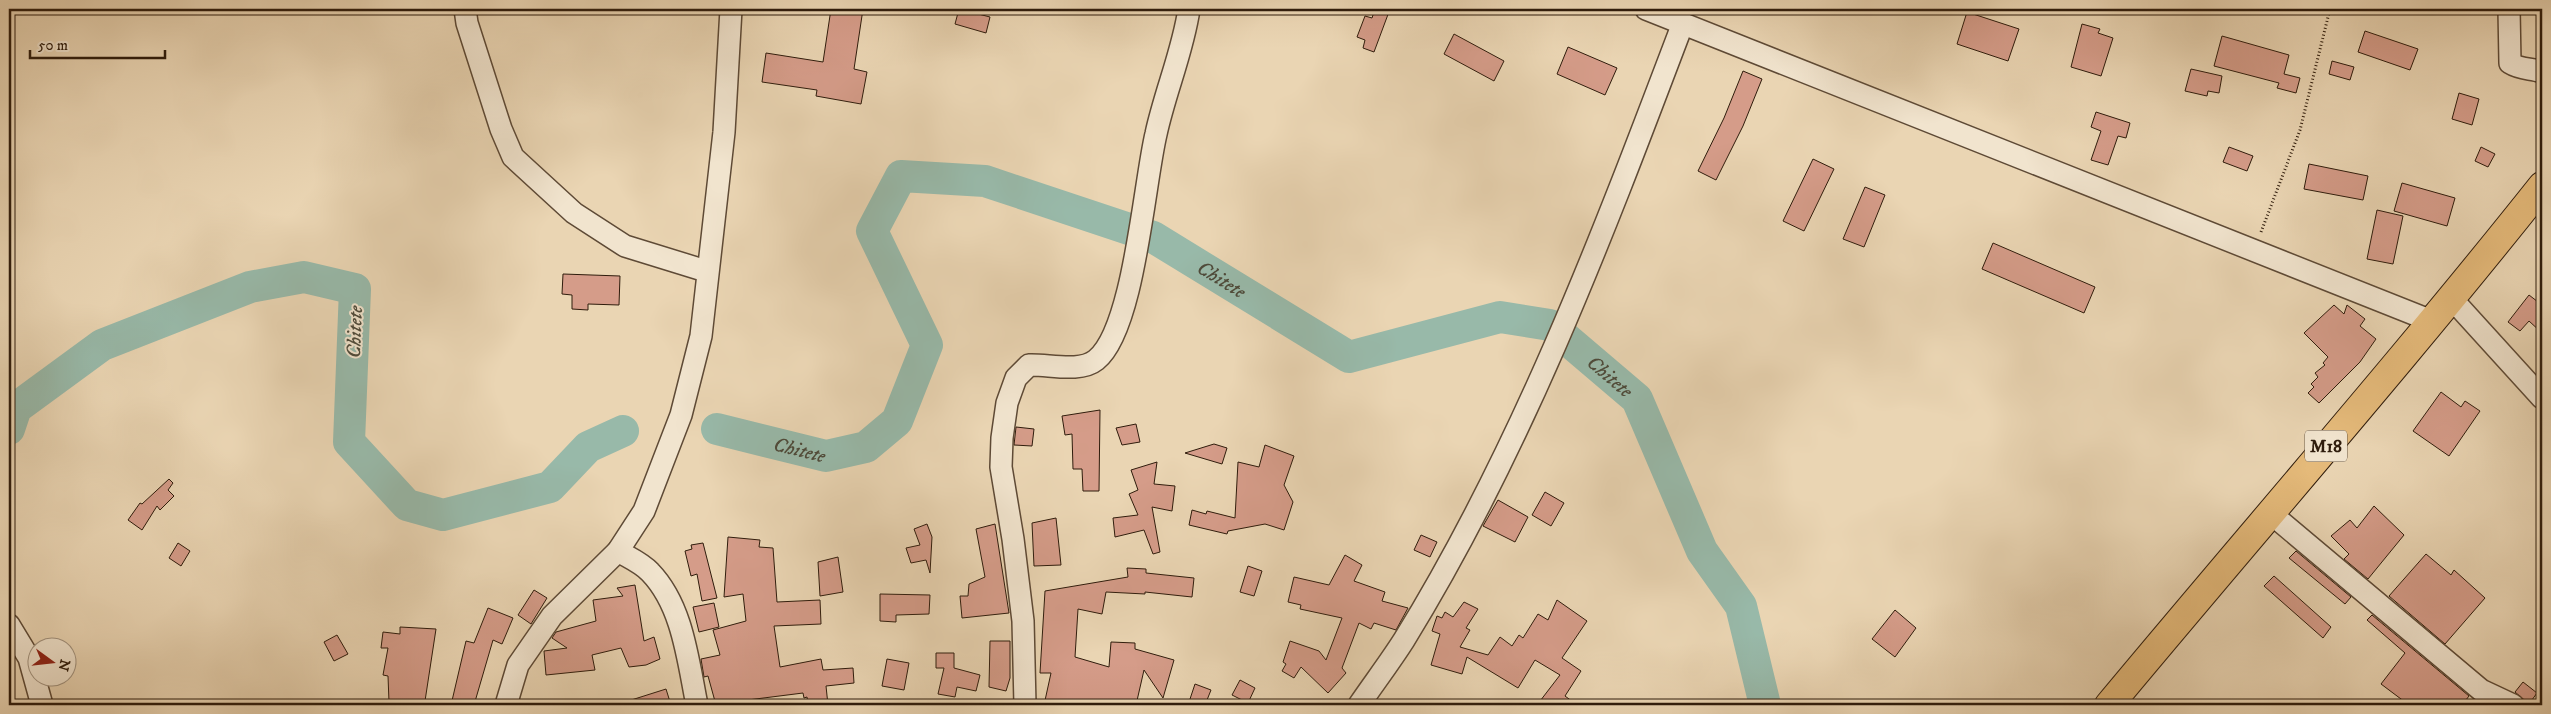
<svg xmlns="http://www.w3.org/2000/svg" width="2551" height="714" viewBox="0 0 2551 714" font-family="'IM FELL DW Pica',serif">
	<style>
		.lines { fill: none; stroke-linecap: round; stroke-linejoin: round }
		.river { stroke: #98b9a9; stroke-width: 32 }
		.building { fill: #d59c89; stroke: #2f1c0c }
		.minor-casing { stroke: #5e4a36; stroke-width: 24 }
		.primary-casing { stroke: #2f1c0c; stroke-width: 30 }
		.path { stroke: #2f1c0c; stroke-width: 3; stroke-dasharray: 1 2.5; stroke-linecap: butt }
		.minor { stroke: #f1e4ce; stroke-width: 21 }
		.primary { stroke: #e5ba7a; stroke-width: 28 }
		.labels { text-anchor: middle; stroke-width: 4; stroke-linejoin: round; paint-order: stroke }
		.shield { fill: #f1e4ce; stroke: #695846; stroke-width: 1 }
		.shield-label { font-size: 18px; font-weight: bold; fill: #2f1c0c }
		.water-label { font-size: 20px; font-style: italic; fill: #4e4b3b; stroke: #f1e4ce }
	</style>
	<rect width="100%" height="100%" fill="#ead5b3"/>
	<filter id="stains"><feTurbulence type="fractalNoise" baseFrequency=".004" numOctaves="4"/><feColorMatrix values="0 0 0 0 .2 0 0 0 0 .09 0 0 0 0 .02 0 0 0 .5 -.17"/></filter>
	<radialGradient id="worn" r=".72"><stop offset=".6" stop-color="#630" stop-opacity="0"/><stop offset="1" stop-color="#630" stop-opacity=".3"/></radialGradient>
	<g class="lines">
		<g class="river">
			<path d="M9,429L16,408L102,345L250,287L304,277L355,289L349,442L407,505L443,515L550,487L588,447L623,431"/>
			<path id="s1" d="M717,429L826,456L866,447L897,421L927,345L872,231L901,176L985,181L1153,237L1349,357L1500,317L1550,325L1637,399L1702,551L1741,606L1765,705"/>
		</g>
	</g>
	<g class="building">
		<path d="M831,9H863L854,69L867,72L861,104L816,96L817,90L762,82L766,53L823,62Z"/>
		<path d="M959,9L990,17L986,33L955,24Z"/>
		<path d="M1375,9H1390L1374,52L1363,48L1365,40L1357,37L1365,16L1372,18Z"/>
		<path d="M1967,12L2019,29L2008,61L1957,44Z"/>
		<path d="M2082,24L2100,29L2098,33L2113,38L2101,76L2071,67Z"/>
		<path d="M2365,31L2418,49L2410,70L2358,52Z"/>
		<path d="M1454,34L1504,61L1494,81L1444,54Z"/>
		<path d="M2222,36L2289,55L2284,74L2300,78L2296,93L2277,88L2279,83L2214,66Z"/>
		<path d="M1568,47L1617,68L1605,95L1557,74Z"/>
		<path d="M2332,61L2354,67L2350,80L2329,74Z"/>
		<path d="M2191,69L2222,76L2219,93L2208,91L2207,96L2185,91Z"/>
		<path d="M1743,71L1762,79L1743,126L1716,180L1698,171L1724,118Z"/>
		<path d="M2459,93L2479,99L2472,125L2452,119Z"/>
		<path d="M2096,112L2130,123L2126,138L2118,136L2108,165L2091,160L2101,131L2091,127Z"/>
		<path d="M2229,147L2253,156L2247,171L2223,162Z"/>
		<path d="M2481,147L2495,154L2488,167L2475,161Z"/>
		<path d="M1813,159L1834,169L1804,231L1783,221Z"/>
		<path d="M2309,164L2368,176L2363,200L2304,189Z"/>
		<path d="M2402,183L2455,198L2447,226L2394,211Z"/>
		<path d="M1865,187L1885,195L1864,247L1843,239Z"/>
		<path d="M2377,210L2403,216L2393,264L2367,259Z"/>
		<path d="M1993,243L2095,287L2084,313L1982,269Z"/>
		<path d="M563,274L620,276L619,305L588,304V310L572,309V295L562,294Z"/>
		<path d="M2529,295L2542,305V333L2529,321L2520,331L2508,322Z"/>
		<path d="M2334,305L2344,314L2347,305L2365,319L2360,326L2376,339L2360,362L2319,403L2308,393L2314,387L2311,384L2318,377L2315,373L2325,365L2323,363L2328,357L2304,333Z"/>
		<path d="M2441,392L2461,407L2465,401L2480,411L2449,456L2413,431Z"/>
		<path d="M1100,410L1099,491H1083L1082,469H1073L1072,434L1065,435L1062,416Z"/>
		<path d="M1136,424L1140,442L1122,445L1116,428Z"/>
		<path d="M1016,427L1034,429L1032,446L1014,445Z"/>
		<path d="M1214,444L1227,448L1222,464L1185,453Z"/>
		<path d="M1265,445L1294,456L1284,485L1293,502L1284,530L1265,524L1228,531L1227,534L1189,525L1192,510L1206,514L1207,511L1235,518L1238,462L1259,467Z"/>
		<path d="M1157,462L1154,484L1175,486L1172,511L1152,507L1160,552L1153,554L1144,530L1115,537L1113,518L1138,515L1129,494L1138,490L1131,470Z"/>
		<path d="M169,479L173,483L168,490L174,496L160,510L157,506L142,530L128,520L140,503L142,504Z"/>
		<path d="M1545,492L1564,503L1551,526L1532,515Z"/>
		<path d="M1498,500L1528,517L1515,542L1483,526Z"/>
		<path d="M2374,506L2404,535L2368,579L2344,559L2349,554L2331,536L2350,520L2357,528Z"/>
		<path d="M1056,518L1061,565L1034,566L1032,523Z"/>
		<path d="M927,524L932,537L930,573L926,560L911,563L906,548L920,545L914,529Z"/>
		<path d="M995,524L1009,613L962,618L960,596H968L969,584L985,577L976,529Z"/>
		<path d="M1421,535L1437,542L1430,557L1414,550Z"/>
		<path d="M728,537L760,540L759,547L773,548L777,602L820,600L821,624L774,626L780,667L821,659L823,670L853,668L854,683L826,686L828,705H808L807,697L804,698L803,693L732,702L733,705H716L708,676L704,677L701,659L720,655L713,630L746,621L743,594L724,597Z"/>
		<path d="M178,543L190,551L181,566L169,558Z"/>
		<path d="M703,543L717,598L702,601L697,574L691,576L685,551L692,549L691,545Z"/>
		<path d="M2296,551L2351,597L2345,604L2289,558Z"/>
		<path d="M2426,554L2451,575L2454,570L2485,598L2445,644L2389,596Z"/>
		<path d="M1345,555L1362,565L1354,581L1385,592L1382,601L1408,608L1396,630L1374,623L1371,629L1359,623L1342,668L1346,673L1328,693L1301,667L1294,678L1282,671L1286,664L1283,662L1290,641L1319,651L1326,660L1342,618L1300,609L1301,605L1288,602L1294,577L1329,585Z"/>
		<path d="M838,557L843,592L820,596L818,562Z"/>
		<path d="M1248,566L1262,571L1254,596L1240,592Z"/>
		<path d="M1127,568L1146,569V573L1194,578L1192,597L1145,592V594L1106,592L1102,614L1078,609L1075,657L1109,667L1111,642L1135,643V649L1174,660L1163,698L1144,670L1136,705H1044L1051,673H1040L1045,591L1128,577Z"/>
		<path d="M2274,576L2331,627L2323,638L2264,586Z"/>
		<path d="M635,585L644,641L654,637L660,659L646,665L629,667L621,648L592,655L595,670L546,675L544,651L567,648L552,638L556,632L596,621L593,600L623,596L617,588Z"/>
		<path d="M534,590L547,598L531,624L518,615Z"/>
		<path d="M880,594L930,595L929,614L896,615V622L880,621Z"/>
		<path d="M1557,600L1587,621L1562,658L1581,671L1565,696L1577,705H1537L1560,675L1535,660L1518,688L1467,657L1462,674L1431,665L1440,634L1432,631L1437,616L1442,618L1445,612L1453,617L1464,602L1478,609L1466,628L1470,630L1460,647L1488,655L1500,637L1512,646L1519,635L1523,638L1538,614L1548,620Z"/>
		<path d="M714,603L719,627L699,632L693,607Z"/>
		<path d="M488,608L513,618L502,644L493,640L474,705H451L466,641L474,643Z"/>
		<path d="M1895,610L1916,628L1895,657L1872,639Z"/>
		<path d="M2372,615L2469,696L2462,705H2409L2381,684L2405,653L2367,620Z"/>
		<path d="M400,627L436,629L425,701L389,702L388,676L383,675L388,648H381L383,632L400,634Z"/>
		<path d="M337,635L348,654L334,661L324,642Z"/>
		<path d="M990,641H1010V678L1006,691L989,687Z"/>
		<path d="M936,653H954V668L980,675L976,691L957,687L955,697L938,694L944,668H936Z"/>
		<path d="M887,659L909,663L904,690L882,686Z"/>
		<path d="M1240,680L1255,688L1248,703L1232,695Z"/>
		<path d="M2523,682L2537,693L2529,704L2515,692Z"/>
		<path d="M1195,684L1211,690L1205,705L1189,702Z"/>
		<path d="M666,689L671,705H625V702Z"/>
	</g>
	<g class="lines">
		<g class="minor-casing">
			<g id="minor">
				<path d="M465,9L467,23L501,129L513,157L574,213L625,246L706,271"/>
				<path d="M1646,9L2434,322"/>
				<path d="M2509,9L2510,63C2521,70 2531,68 2542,72"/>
				<path d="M2452,299L2542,398"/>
				<path d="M2269,512L2481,690L2513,705"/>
				<path d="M618,551C628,557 642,563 650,572C683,606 688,661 697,705"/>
				<path d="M9,625L29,658L42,705"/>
				<path d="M506,705L518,665L552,616L618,551L644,511L681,415L701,336L724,132L731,9"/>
				<path d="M1025,705L1023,621L1013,539L1001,467L1002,438L1007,403L1016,378L1029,365C1048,364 1080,373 1096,360C1134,330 1144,184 1156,134C1165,92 1183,51 1189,9"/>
				<path d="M1359,705C1374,683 1390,662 1404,640C1523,447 1603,234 1683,23"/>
			</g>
		</g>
		<g class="primary-casing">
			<path id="primary" d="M2109,705C2253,532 2402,362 2542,186"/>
		</g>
		<path class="path" d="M2261,232L2300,130L2330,9"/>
		<use href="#minor" class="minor"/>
		<use href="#primary" class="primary"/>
	</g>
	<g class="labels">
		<rect class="shield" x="2305" y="430.5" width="42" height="31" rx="4"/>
		<g class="shield-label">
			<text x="2326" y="452">M18</text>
		</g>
		<g class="water-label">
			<text dy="7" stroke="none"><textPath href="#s1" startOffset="806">Chitete</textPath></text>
			<text transform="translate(354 332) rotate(-88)" y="7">Chitete</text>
			<text dy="7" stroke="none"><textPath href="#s1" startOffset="1241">Chitete</textPath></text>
			<text dy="7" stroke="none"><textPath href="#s1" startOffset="85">Chitete</textPath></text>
		</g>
	</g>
	<rect width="2551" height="714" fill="none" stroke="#ead5b3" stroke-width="30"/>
	<rect x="10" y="10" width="2531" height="694" fill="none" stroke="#2f1c0c" stroke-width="2.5"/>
	<rect x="15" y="15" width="2521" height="684" fill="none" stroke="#2f1c0c"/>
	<g transform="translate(52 662) rotate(105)"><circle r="24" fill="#f1e4ce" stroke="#a39480"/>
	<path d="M0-4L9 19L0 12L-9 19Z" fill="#8f2418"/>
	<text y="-8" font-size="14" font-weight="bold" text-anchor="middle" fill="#2f1c0c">N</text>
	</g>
	<path d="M30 50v8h135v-8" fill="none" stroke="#2f1c0c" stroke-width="2.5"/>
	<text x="38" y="50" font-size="15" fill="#2f1c0c" stroke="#f1e4ce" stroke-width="4" paint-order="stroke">50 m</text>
	<rect width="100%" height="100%" filter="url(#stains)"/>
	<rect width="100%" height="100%" fill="url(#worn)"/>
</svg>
